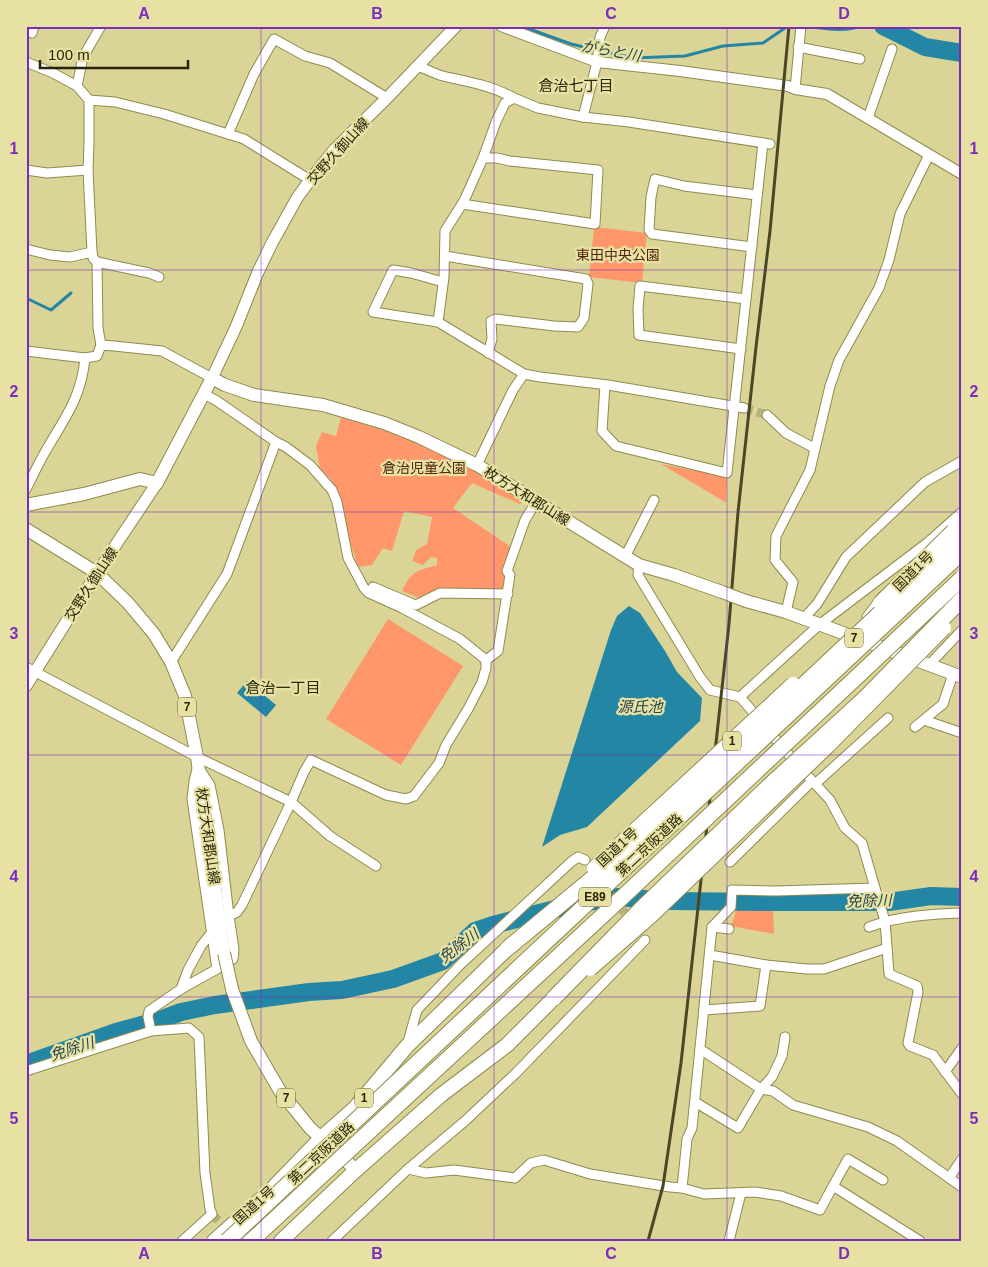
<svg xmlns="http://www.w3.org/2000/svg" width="988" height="1267" viewBox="0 0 988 1267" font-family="Helvetica,'Noto Sans JP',sans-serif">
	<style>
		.green { fill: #ff976a }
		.water { fill: #2486a5 }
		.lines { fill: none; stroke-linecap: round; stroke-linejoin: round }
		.stream { stroke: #2486a5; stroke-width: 3 }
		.river { stroke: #2486a5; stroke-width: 18 }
		.minor-tunnel { stroke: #b6b27b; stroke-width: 9; stroke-dasharray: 9 4.5; stroke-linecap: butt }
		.minor-casing { stroke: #8f8a4e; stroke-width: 11 }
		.tertiary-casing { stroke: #8f8a4e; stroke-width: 12 }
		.secondary-casing { stroke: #8f8a4e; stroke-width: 13 }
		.primary-casing { stroke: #8f8a4e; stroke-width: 14 }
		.trunk-casing { stroke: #8f8a4e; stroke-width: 16 }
		.minor { stroke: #fff; stroke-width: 9 }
		.tertiary { stroke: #fff; stroke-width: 10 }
		.secondary { stroke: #fff; stroke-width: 11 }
		.primary { stroke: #fff; stroke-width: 12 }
		.trunk { stroke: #fff; stroke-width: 14 }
		.rail { stroke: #4a4727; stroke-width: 3 }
		.primary-bridge-casing { stroke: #8f8a4e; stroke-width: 14; stroke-linecap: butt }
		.trunk-bridge-casing { stroke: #8f8a4e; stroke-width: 16; stroke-linecap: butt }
		.motorway-bridge-casing { stroke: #8f8a4e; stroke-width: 17; stroke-linecap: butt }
		.primary-bridge { stroke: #fff; stroke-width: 12 }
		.trunk-bridge { stroke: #fff; stroke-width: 14 }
		.motorway-bridge { stroke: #fff; stroke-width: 15 }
		.grid { fill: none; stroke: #7b2cbf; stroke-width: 1; stroke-opacity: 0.55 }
		.labels { text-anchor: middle; stroke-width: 4.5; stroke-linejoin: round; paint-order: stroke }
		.shield { fill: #e7e2a3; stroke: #615e39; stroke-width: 1 }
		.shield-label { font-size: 12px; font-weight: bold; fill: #27250c }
		.street-label { font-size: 14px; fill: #27250c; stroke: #e7e2a3 }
		.park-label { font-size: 14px; fill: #53240e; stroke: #e7e2a3 }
		.water-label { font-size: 15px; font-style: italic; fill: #27444e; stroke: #e7e2a3 }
		.neighbourhood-label { font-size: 15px; fill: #27250c; stroke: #e7e2a3 }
		.neatline { fill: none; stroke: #7b2cbf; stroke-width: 2 }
		.grid-label { font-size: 16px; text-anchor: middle; font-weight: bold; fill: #7b2cbf }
	</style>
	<rect width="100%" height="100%" fill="#dad597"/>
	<g class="green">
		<path d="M594,227L647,233L642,283L589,277Z"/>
		<path d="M342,414L425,443L525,500L520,504L472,483L453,508L511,547L507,578L504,590H440L420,598L402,591C412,570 417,571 437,565V558L431,557L423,565L412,561L416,550L427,544L432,517L404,511L392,551L383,548L372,565L358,567L331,480L320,468L316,446L322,432L336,436Z"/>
		<path d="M661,464L727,477L726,502H725Z"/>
		<path d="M388,619L463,666L401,765L326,719Z"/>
		<path d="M738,906L773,907L774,934L731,926Z"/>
	</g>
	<g class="water">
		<path d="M629,606L640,613L665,651L677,672L702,698L700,721L587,827L560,835L542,847L611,630L617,616Z"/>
		<path d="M247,681L276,705L266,717L237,693Z"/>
	</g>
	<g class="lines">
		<g class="stream">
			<path d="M521,26L571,44L633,58L685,56L723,46L763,43L788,26"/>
			<path d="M804,26C821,28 846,33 860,26"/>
			<path d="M26,298L51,310L71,293"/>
		</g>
		<g class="river">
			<path d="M883,26L925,47L962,53"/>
			<path d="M26,1064L116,1032L160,1020L181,1012L215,1005L309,992L342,990L393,979L443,961L475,931L493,925L559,908L616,897L670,901L764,902H889L931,896L962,897"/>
		</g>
		<g class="minor-tunnel">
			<path d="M744,408L767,415"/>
			<path d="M603,884L645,940"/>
			<path d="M212,1214L229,1232"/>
		</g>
		<g class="minor-casing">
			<g id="minor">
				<path d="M32,33L34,26"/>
				<path d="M798,47L860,59"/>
				<path d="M26,62L53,73L77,86"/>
				<path d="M418,66C426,69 435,74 443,76C468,82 491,85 514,98"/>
				<path d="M795,89L801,26"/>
				<path d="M89,100L77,86L83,57L101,26"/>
				<path d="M583,117L629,122L770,144"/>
				<path d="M868,118L892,49"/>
				<path d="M228,134L254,74L274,39L305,56L330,63L387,98"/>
				<path d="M26,170L47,173L88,170L89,143V100L115,102L164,114L244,139L310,180"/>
				<path d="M88,170L92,252L93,258L97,262L98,328L101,345"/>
				<path d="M462,204L595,224L598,170L510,161L497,158H483"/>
				<path d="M752,247L652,234L649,230L651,197L655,179L684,186L757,195"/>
				<path d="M26,249L50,255L70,257L92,252"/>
				<path d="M445,256L586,279L588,284L584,318L578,327L554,326L496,319L491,321L492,339L488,353"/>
				<path d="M97,262L149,273L159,277"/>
				<path d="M438,322L373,312L393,270L411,273L443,282"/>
				<path d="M741,349L639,335L638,309L640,286L746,299"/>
				<path d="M26,351L85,358L97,356L101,345L114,346L162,351L212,378"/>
				<path d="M524,374L540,377L608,385L744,408"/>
				<path d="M605,385L602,431L616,446L727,473L763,143"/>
				<path d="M767,415L786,433L814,448"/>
				<path d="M477,465L513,390L524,374L438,322L444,277L445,231L464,201L483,158L496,122L505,103L514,98L538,108L583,117L597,62L600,37L605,26"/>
				<path d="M26,489C32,478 37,466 44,454C63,420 81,400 85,358"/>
				<path d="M625,557L654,500"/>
				<path d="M639,565L638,575L700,677L710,690L740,697L819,625L927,543L962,512"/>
				<path d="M369,593L373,587L413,604L416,605L440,593L508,594"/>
				<path d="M786,612L793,582L775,560L776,536L810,470L830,386L839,360L879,288L889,260L900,214L929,155"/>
				<path d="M867,617L882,597"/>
				<path d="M803,619L817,604L846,557L925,482L962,461"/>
				<path d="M486,660L498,651L510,575L507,571L525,520L536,502"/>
				<path d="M171,662L227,574L276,442L217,401L204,394"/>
				<path d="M929,665L962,630"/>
				<path d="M26,667L197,757L291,802L330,836L376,866"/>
				<path d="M740,697L760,720"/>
				<path d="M924,720L962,733"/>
				<path d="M915,727L943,704L953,674"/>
				<path d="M768,730L794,761L830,800L845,828L862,843L875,888"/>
				<path d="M197,769L194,781L192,799L217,969"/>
				<path d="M815,784L888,718"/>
				<path d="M730,862L812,781"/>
				<path d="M229,916L237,912L242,905L291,802L304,772L311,760L386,795L406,799L414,796L439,763L446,745L468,709L482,682L486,668V660L460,639L402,608L369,593L364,588L348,558L337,502L332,490L310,465L286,447L276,442"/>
				<path d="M712,927L729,929"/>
				<path d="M869,927C898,916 931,914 962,913"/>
				<path d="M710,955L766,965L807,969H824L887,948"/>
				<path d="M181,989L217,969L233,959L234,949L229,916L219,830L210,785L200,770"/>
				<path d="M704,1010L760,1006L766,965"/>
				<path d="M151,1031L148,1017L149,1011L181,989L188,970L201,946L212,932"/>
				<path d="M408,1042L417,1010L461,964L571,862L578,857L585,860"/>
				<path d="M700,1049L761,1089L773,1091L793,1105L868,1127L897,1141L962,1187"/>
				<path d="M26,1071L151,1031L189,1028L199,1037L205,1173L210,1209L212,1214L182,1241"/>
				<path d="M945,1072L962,1048"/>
				<path d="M695,1102L738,1128L761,1089L772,1077L782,1056L785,1037"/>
				<path d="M408,1169L426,1173L454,1170L515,1178L531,1163L544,1160L590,1174L670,1187L682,1188L704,1194L755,1192L781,1196L820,1210L833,1186L920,1241"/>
				<path d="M949,1178L962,1159"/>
				<path d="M833,1186L848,1159L883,1180"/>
				<path d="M682,1188L687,1139L692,1128L712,927L731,907L732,890L776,891L875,888L885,921L889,974L917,986L918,992L908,1043L910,1046L933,1055L962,1094"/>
				<path d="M332,1241L408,1169L465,1121L516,1073L645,940"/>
				<path d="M729,1241L741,1193"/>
			</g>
		</g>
		<g class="tertiary-casing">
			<path id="tertiary" d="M501,26L597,62L680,71L788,86L795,89L827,94L962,174"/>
		</g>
		<g class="secondary-casing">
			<g id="secondary">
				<path d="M212,378L236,327L258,272L272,243L297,198L310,180L334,150L387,98L456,26"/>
				<path d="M26,686L97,573L157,483"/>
			</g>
		</g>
		<g class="primary-casing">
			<g id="primary">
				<path d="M26,505L84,494L140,479L157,483L212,378L225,385L254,395L323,405L384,423L419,437L477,465L639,565L674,575L722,592"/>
				<path d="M26,529L97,573L128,603L154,634L171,662L185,696L197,757L224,953"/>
				<path d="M746,601L786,612L962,677"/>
				<path d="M232,989L251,1041L280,1091L310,1128L356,1170"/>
			</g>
		</g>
		<g class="trunk-casing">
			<g id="trunk">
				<path d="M953,531L962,523"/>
				<path d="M214,1241L269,1192L321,1138L355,1108L407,1046L508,948"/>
				<path d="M281,1241L356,1170L441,1095L507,1045L554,998"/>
			</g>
		</g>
		<use href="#minor" class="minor"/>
		<use href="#tertiary" class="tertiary"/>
		<use href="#secondary" class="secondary"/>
		<use href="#primary" class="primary"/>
		<use href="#trunk" class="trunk"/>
		<path class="rail" d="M648,1241L663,1186L681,1063L729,624L738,512L756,347L770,231L789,26"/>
		<g class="primary-bridge-casing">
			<g id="primary-bridge">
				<path d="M722,592L746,601"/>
				<path d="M224,953L232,989"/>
			</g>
		</g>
		<g class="trunk-bridge-casing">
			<g id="trunk-bridge">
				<path d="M880,603L953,531"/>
				<path d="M594,868L793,684"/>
				<path d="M590,969L650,917L828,746L944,628"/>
			</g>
		</g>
		<g class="motorway-bridge-casing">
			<g id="motorway-bridge">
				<path d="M508,948L635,843L962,536"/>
				<path d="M554,998L641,909L770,785L865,698L962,599"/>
				<path d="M227,1241L962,552"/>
				<path d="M251,1241L628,892L962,578"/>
			</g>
		</g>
		<use href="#primary-bridge" class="primary-bridge"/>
		<use href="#trunk-bridge" class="trunk-bridge"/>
		<use href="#motorway-bridge" class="motorway-bridge"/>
	</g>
	<path class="grid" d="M261,26V1241M494,26V1241M727,26V1241M26,270H962M26,512H962M26,755H962M26,997H962"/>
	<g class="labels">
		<g class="shield">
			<rect x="845" y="628.5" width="18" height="19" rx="4"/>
			<rect x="178" y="697.5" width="18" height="19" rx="4"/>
			<rect x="723" y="731.5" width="18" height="19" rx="4"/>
			<rect x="579" y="887.5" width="32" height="19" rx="4"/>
			<rect x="277" y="1088.5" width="18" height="19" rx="4"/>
			<rect x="355" y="1088.5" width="18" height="19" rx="4"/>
		</g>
		<g class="shield-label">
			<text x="854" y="642">7</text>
			<text x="187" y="711">7</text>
			<text x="732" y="745">1</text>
			<text x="595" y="901">E89</text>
			<text x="286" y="1102">7</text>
			<text x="364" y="1102">1</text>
		</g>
		<g class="street-label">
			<text transform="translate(338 151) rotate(-48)" y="5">交野久御山線</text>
			<text transform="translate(527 496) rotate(32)" y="5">枚方大和郡山線</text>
			<text transform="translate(913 571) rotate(-45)" y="5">国道1号</text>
			<text transform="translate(91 584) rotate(-57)" y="5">交野久御山線</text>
			<text transform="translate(208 836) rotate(82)" y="5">枚方大和郡山線</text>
			<text transform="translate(649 845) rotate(-43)" y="5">第二京阪道路</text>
			<text transform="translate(617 847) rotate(-43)" y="5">国道1号</text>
			<text transform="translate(321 1153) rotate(-43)" y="5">第二京阪道路</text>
			<text transform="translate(254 1205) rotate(-42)" y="5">国道1号</text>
		</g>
		<g class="park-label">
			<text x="618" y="260">東田中央公園</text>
			<text x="424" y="473">倉治児童公園</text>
		</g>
		<g class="water-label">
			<text transform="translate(611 51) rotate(10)" y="5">がらと川</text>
			<text x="640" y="712">源氏池</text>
			<text transform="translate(869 901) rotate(-2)" y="5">免除川</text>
			<text transform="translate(459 946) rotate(-37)" y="5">免除川</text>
			<text transform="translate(72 1049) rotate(-18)" y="5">免除川</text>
		</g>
		<g class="neighbourhood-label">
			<text x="576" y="91">倉治七丁目</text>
			<text x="283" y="693">倉治一丁目</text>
		</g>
	</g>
	<rect width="988" height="1267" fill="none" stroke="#e7e2a3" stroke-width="55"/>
	<path d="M40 60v8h148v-8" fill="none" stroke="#27250c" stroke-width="2.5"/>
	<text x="48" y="60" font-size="15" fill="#27250c" stroke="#e7e2a3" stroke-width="4" paint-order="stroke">100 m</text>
	<rect x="28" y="28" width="932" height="1212" class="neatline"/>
	<g class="grid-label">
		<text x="144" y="19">A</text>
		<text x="377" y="19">B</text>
		<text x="611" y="19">C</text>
		<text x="844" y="19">D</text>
		<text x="14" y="154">1</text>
		<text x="974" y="154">1</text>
		<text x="14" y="397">2</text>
		<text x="974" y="397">2</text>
		<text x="14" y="639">3</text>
		<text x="974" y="639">3</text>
		<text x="14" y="882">4</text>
		<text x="974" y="882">4</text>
		<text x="14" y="1124">5</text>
		<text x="974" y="1124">5</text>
		<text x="144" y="1259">A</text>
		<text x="377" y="1259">B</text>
		<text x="611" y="1259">C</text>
		<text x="844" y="1259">D</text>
	</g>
</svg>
